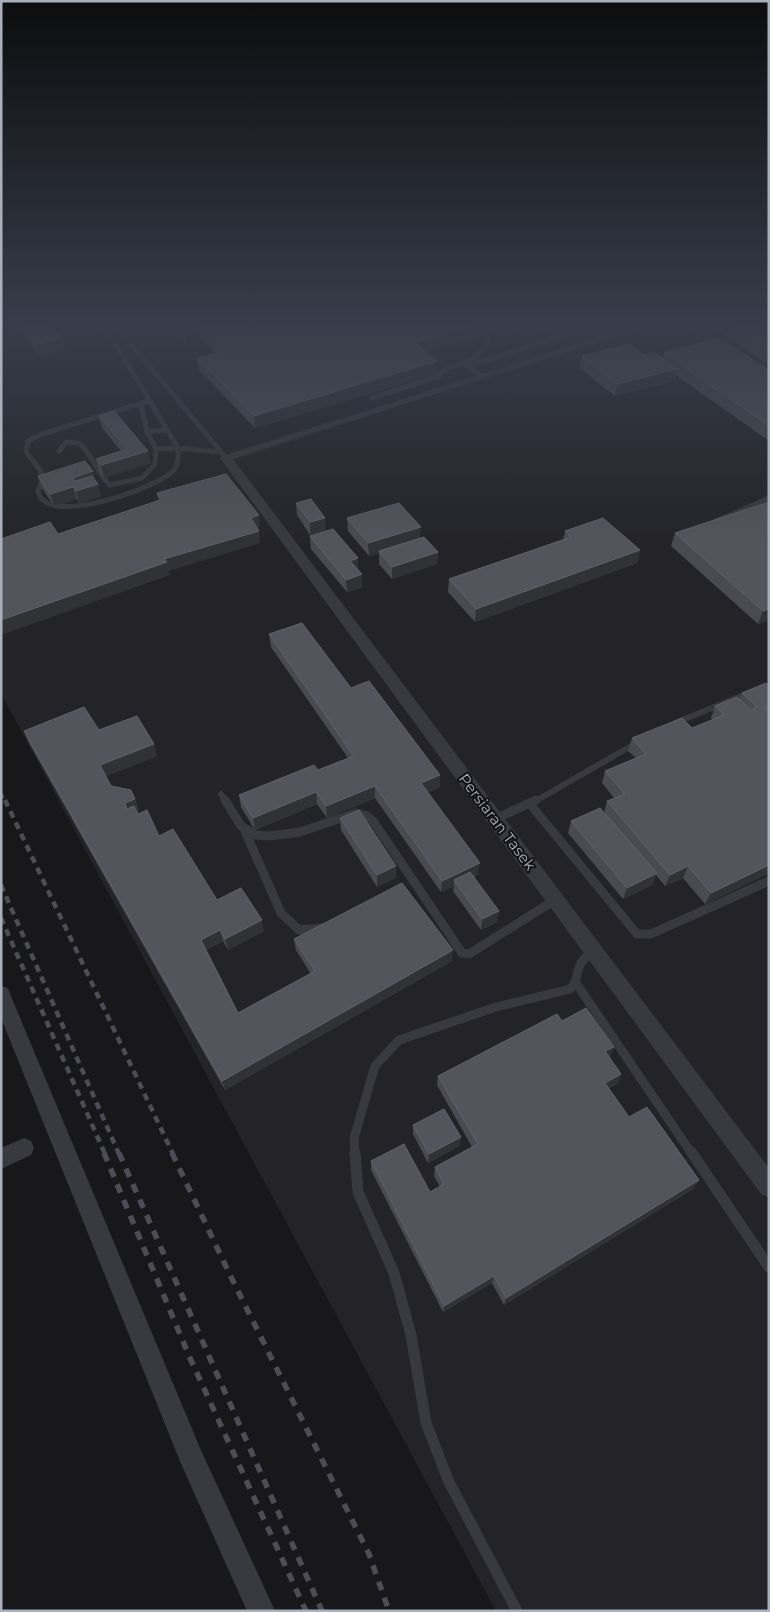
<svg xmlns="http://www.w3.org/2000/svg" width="770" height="1612" viewBox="0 0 770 1612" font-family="Montserrat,sans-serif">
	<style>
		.built { fill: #242428 }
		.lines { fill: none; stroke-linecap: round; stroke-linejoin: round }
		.service-far3 { stroke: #393a40; stroke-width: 5 }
		.service-far2 { stroke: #393a40; stroke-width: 6 }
		.service-far1 { stroke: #393a40; stroke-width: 9 }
		.service { stroke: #393a40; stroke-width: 11 }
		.minor { fill: #393a40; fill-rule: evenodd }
		.rail-far2 { stroke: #4c4e55; stroke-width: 3; stroke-dasharray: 5.5 4.5; stroke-linecap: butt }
		.rail-far1 { stroke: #4c4e55; stroke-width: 4.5; stroke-dasharray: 7 5.5; stroke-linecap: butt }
		.rail { stroke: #4c4e55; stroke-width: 5.5; stroke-dasharray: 9 8; stroke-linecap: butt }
		.wall { fill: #494b50 }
		.shaded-wall { fill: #313236 }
		.building { fill: #54555c; stroke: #61636a }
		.labels { text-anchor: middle; stroke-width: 4; stroke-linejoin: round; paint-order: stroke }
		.street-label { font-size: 15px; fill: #a9afbb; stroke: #131316 }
	</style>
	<rect width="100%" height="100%" fill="#18181b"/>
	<path class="built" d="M1,321H769V1611H496L1,694Z"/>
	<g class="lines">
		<g class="service-far3">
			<path d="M112,321L226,458"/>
			<path d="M171,321L165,323L184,341"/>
			<path d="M476,321L486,332L487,344L474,358L463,363L483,377"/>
			<path d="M683,321L718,345"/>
			<path d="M114,323L101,326L118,348L178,448C178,456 179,464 174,470C160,487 45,529 38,491L43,478L40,470L26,452L28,441L42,434L149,401"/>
			<path d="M486,332L495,321"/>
			<path d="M468,366L572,333L562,325L541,329"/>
			<path d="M372,398L439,376L444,370L463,363"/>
			<path d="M147,432L167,430"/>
			<path d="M156,449L178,448L220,452"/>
			<path d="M59,451L66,442L79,443C93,454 96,473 110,485L142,478L155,464L156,449L147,432L141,404"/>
			<path d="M716,521L769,498"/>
		</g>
		<g class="service-far2">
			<path d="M675,723L751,692L761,691L769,696"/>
			<path d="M221,794L226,802"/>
			<path d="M534,802L638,742"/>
		</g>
		<g class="service-far1">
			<path d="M225,800L241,826L256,835L269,836L300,832L356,813L367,816L373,821L462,953L469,954L555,900"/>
			<path d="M530,804L637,934H651L769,881"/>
			<path d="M495,819L536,800"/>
			<path d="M244,829L281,913L299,930L321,928"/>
			<path d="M576,983L692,1154"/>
			<path d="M355,1154L354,1138L375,1066L399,1040L496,1007L570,989C583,976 571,966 593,951"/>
		</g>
		<g class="service">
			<path d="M355,1153L358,1192L394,1273L411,1335L426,1423L449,1482L517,1611"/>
			<path d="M692,1153L769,1267"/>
		</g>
		<g class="minor">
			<path d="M571,321H582L606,335L650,321H664L233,459L769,1168V1197L761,1194L220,458L222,456L596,338Z"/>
			<path d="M1,986L8,988L10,994L200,1448L275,1611H247L182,1466L1,1018Z"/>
			<path d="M24,1138L31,1141L34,1148L31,1155L1,1169V1148Z"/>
		</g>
		<path class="rail-far2" d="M1,793L5,802"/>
		<g class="rail-far1">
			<path d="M5,800L173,1154"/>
			<path d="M1,885L119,1154"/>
			<path d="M1,918L105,1154"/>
		</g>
		<g class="rail">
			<path d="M104,1153L190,1358L306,1611"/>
			<path d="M119,1153L322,1611"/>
			<path d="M172,1153L231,1277L369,1554L389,1611"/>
		</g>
	</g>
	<g class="wall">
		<path d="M12,321H48L65,350L40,356Z"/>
		<path d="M184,321H479L483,324L482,335L425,352L437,361V373L255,428L199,370L197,358L216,353Z"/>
		<path d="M503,321H551L509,333L502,328Z"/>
		<path d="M590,321H635L615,328L598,326Z"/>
		<path d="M715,321H769V365L713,328Z"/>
		<path d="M664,353L769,370V441L676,375L674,381L615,396L580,368L582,356L644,355L663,358Z"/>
		<path d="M99,416L151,463L104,478L99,471L96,459L121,451L102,428Z"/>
		<path d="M38,476L95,480L101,496L79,503L77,499L54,506L42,488Z"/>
		<path d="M769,502V620L758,624L671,546L675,533Z"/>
		<path d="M296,503L326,530L310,535L297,515Z"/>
		<path d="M347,518L420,538L438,552L437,564L392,579L379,564V553L369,556L348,531Z"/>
		<path d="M565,531L640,550L637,563L475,622L448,592L449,579L563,540Z"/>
		<path d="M310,536L358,570L362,587L347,592L311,549Z"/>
		<path d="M269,634L351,688L440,775V787L428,792L478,874L474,877L497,922L481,930L453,891L454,886L441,892L375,798L327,818L317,804L255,830L241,807L239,795L318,770L348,758L271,647Z"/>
		<path d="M769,686V873L705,904L683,878L665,886L656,875L652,885L623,899L568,833L571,821L604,813L607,801L614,798L602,783L605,771L636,758L628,751L632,738L692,728L712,720L711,718L715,706L739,699L742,693Z"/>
		<path d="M99,730L157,756L106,776L111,786L135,799L139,811H137L138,814L159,836L217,900L264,931L228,950L223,941L206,950L238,1013L311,974L296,950L294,939L452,961L225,1090L29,743L24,731Z"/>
		<path d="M340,818L396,878L377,887L341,830Z"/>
		<path d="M562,1021L614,1047L609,1057L621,1074L617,1084L608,1088L629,1117L699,1180L693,1189L504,1305L492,1283L443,1312L371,1170V1161L430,1192L440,1187L434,1176L435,1167L472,1147L437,1085L438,1076Z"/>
		<path d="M413,1125L461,1137L459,1146L428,1163L413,1134Z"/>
	</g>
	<g class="shaded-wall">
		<path d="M510,321H551L509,333Z"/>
		<path d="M616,321H635L615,328Z"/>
		<path d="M483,324L482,335L414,355V343Z"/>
		<path d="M62,338L65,350L40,356L37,345Z"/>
		<path d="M437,361V373L255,428L254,416Z"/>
		<path d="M677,369L674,381L615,396L617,384Z"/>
		<path d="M148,451L151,463L104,478L101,465Z"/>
		<path d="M93,471L96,484L76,490L73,478Z"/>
		<path d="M98,484L101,496L79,503L76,491Z"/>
		<path d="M73,487L77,499L54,506L50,494Z"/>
		<path d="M259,515L260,527L252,530L251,518Z"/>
		<path d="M325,518L326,530L310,535V522Z"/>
		<path d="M421,527L420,539L379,551V553L369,556L368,543Z"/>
		<path d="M259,531L260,543L169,571L170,575L1,635V620L164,559Z"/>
		<path d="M640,550L637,563L475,622L476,609Z"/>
		<path d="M438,552L437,564L392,579V567Z"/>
		<path d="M358,558V570L350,561Z"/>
		<path d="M362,574V587L347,592L346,580Z"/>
		<path d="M769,609V620L758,624L763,611Z"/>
		<path d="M154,744L157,756L105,777L100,765Z"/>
		<path d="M440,775V787L420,795L421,783Z"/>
		<path d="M375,786V798L327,818L326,806Z"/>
		<path d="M316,792L317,804L255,830L253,818Z"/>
		<path d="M135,799L139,811L129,815L125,803Z"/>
		<path d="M480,863L478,874L458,884L454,880V886L441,892L442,881Z"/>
		<path d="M769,865V873L705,904L711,893Z"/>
		<path d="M396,866V878L377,887V875Z"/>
		<path d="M688,866L683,878L665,886L670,875Z"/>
		<path d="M657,873L652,885L623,899L627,888Z"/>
		<path d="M499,911L497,922L481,930L482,919Z"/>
		<path d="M262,920L264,931L228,950L225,939Z"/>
		<path d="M220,930L223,941L204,951L201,940Z"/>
		<path d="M453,950L452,961L225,1090L222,1081Z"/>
		<path d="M614,1047L609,1056L601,1061L605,1051Z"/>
		<path d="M621,1074L617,1084L601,1093L605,1083Z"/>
		<path d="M461,1137L459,1146L428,1163L429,1154Z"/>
		<path d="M699,1180L693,1189L504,1305L506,1298Z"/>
		<path d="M494,1276L492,1283L443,1312L444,1306Z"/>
	</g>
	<g class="building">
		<path d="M18,321H48L62,338L37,345Z"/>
		<path d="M194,321H479L483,324L414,343L437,361L254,416L197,358L224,351Z"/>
		<path d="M722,321H769V351Z"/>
		<path d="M720,338L769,370V426L664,353Z"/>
		<path d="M630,344L644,355L654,352L677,369L617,384L582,356Z"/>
		<path d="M114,411L148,451L101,465L96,459L127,449L99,416Z"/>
		<path d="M85,461L93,471L73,478L75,481L92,476L98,484L76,491L73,487L50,494L38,476Z"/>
		<path d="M226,474L259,515L251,518L259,531L164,559L167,562L1,620V539L50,522L58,534L160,500L157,493Z"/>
		<path d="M311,499L325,518L310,522L296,503Z"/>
		<path d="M769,502V609L763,611L675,533Z"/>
		<path d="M399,503L421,527L368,543L347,518Z"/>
		<path d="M603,518L640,550L476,609L449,579L571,537L565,531Z"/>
		<path d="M333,529L358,558L350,561L362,574L346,580L310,536Z"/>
		<path d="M424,537L438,552L392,567L379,551Z"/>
		<path d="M302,623L351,688L369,681L440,775L421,783L480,863L442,881L375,786L326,806L316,792L253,818L239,795L314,765L318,770L354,756L269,634Z"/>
		<path d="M766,683L769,686V707L765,708L769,712V865L711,893L688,866L670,875L607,801L625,794L605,771L646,754L632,738L682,718L692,728L724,715L715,706L737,697L751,710L757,707L742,693Z"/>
		<path d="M84,707L99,730L137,716L154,744L100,765L111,786L131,790L135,799L125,803L127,809L134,806L138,814L147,810L159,836L173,829L217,900L241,888L262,920L225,939L220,930L201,940L238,1013L315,971L294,939L402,883L453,950L222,1081L24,731Z"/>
		<path d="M600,808L657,873L627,888L571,821Z"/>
		<path d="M359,810L396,866L377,875L340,818Z"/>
		<path d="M470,872L499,911L482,919L454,880Z"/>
		<path d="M586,1008L614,1047L605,1051L621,1074L605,1083L629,1117L647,1107L699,1180L506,1298L494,1276L444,1306L371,1161L404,1144L430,1192L444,1184L435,1167L478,1144L438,1076L557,1014L562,1021Z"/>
		<path d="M444,1109L461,1137L429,1154L413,1125Z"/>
	</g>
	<linearGradient id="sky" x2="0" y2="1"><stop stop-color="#0d0d0f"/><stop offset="0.59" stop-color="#373d4a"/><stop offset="1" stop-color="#373d4a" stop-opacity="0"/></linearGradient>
	<rect width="770" height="546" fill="url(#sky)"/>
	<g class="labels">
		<g class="street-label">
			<text transform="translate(497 822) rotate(53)" y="5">Persiaran Tasek</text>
		</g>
	</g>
	<rect width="770" height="1612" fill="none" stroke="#a9afbb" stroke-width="5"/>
</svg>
